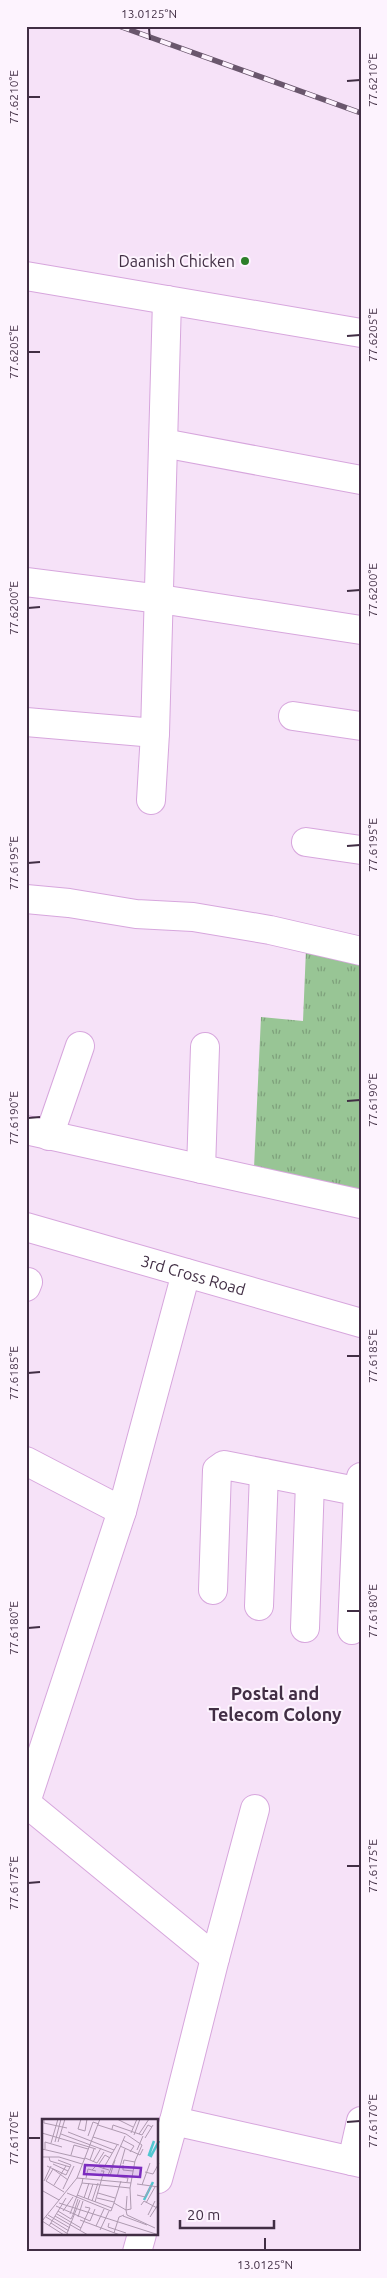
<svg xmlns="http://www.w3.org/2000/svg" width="387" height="2278" viewBox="0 0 387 2278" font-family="Ubuntu,sans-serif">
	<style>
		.grass { fill: url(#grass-tufts) }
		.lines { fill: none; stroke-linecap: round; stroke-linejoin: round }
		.minor-casing { stroke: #d7a6dd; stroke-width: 30 }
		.minor { stroke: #fff; stroke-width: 28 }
		.rail-casing { stroke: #6a576d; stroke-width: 5.5 }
		.rail { stroke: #fdf3fe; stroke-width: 4; stroke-dasharray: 11; stroke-linecap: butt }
		.ticks { fill: none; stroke: #412e44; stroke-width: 2 }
		.poi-dot { fill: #2c7e29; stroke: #fdf3fe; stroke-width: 2 }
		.labels { text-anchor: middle; stroke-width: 4; stroke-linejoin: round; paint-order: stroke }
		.poi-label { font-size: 16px; fill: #412e44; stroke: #fdf3fe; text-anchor: end }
		.street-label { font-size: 16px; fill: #412e44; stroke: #fdf3fe }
		.neighbourhood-label { font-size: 18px; font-weight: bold; fill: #412e44; stroke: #fdf3fe }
		.inset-river { fill: none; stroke: #51c7d1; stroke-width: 2.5 }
		.inset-road { fill: none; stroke: #ae9ab0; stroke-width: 1 }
		.view { fill: #7b2cbf; fill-opacity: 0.15; stroke: #7b2cbf; stroke-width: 2.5 }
		.inset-edge { fill: none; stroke: #412e44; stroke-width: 2.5 }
		.neatline { fill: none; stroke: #412e44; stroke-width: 2 }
		.ticks-label { font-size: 12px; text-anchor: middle; fill: #412e44 }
	</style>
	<defs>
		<pattern id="grass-tufts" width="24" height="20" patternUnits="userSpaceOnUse" patternTransform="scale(1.25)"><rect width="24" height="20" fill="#98c595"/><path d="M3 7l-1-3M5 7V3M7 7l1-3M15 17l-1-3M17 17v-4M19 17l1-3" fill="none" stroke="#7ea07b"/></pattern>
	</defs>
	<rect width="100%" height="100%" fill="#f6e2f8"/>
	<path class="grass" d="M306,949L361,962V1191L254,1168L261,1017L303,1021Z"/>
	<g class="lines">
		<g class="minor-casing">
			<g id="minor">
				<path d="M26,276L361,333"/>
				<path d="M163,443L361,480"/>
				<path d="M26,582L160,599L361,630"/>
				<path d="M293,716L361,726"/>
				<path d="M26,722L155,733L167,300"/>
				<path d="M151,800L155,733"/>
				<path d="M306,842L361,850"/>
				<path d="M26,899L69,903L136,914L193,917L270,930L361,951"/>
				<path d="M26,1130L361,1204"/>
				<path d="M49,1136L80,1046"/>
				<path d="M201,1169L205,1047"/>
				<path id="s1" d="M26,1227L361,1323"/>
				<path d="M26,1287L28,1282"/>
				<path d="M26,1461L122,1511"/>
				<path d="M213,1590L217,1470L224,1465L361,1492"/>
				<path d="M259,1606L264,1473"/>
				<path d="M305,1628L310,1482"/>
				<path d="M352,1630L358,1491L361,1477"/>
				<path d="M26,1802L122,1511L186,1273"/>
				<path d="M26,1803L215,1958"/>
				<path d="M255,1809L215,1958L174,2121L361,2163"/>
				<path d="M352,2161L361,2121"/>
				<path d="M158,2179L174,2121"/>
				<path d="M137,2252L142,2234"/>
			</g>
		</g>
		<use href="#minor" class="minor"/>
		<g class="rail-casing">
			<path id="rail" d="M119,26L361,113"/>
		</g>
		<use href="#rail" class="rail"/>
	</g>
	<path class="ticks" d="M149,28L150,40M347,81L360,80M28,97H40M347,336L360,335M28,352H40M347,591L360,590M28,608L40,607M347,846L360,845M28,863L40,862M347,1101L360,1100M28,1118L40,1117M347,1356H360M28,1373L40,1372M347,1611H360M28,1628L40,1627M347,1866H360M28,1883L40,1882M347,2122L360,2121M28,2138H40M265,2238V2250"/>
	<circle class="poi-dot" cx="245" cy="261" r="5"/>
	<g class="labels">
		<g class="poi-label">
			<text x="235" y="267">Daanish Chicken</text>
		</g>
		<g class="street-label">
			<text dy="6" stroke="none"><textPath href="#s1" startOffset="174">3rd Cross Road</textPath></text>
		</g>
		<g class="neighbourhood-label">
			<text x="275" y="1700">Postal and<tspan x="275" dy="21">Telecom Colony</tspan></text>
		</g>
	</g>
	<g transform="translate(42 2119)">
		<rect width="116" height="116" fill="#f6e2f8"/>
		<path class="inset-river" d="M112,22L107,36L109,37L117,22M102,81L111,63"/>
		<path class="inset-road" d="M2,0V4L25,9M39,0L36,10L43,12L45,0M75,0L91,8M56,6L84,15L100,26L93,42L88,69L89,90L84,91L85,96L113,109M70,10L71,6L100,16M26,13L72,31M0,14L54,30M89,14L95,0M19,15L70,34M97,15L107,0M92,16L98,0M100,16L106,6L110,8M46,17L51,3L57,5M51,18L77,26M103,19L111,6M81,21L92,27L88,33M13,23L19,0M16,23L23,0M9,24L16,0M78,27L98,36L101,30M0,28V86M0,30L43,40M3,30V23L20,28M95,31L101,17M29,36L32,26L46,30M0,38H17L40,45M7,38L8,42L28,48M43,39L48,41L52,30M16,41L29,46L24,56M48,41L55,44L62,33M51,43L59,29M11,45L26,52M57,45L63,36L68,39M81,45L82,41L93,43M81,46V51L91,52M5,47L24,56M61,50L75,26M50,51L54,47L67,51M103,53L111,55L117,44M58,55L86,59L85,63M66,56L83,17M68,57L73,41M75,58L83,30M35,59L89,64M41,59L40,64L88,69M44,59L46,50L54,52M2,62L9,47M4,62L11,50L26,61M4,62L22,73M95,65L117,68M12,66L24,47M100,66L108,44M21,70L32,47M1,72L17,81M25,74L69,92L72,84L84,91L85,77M56,74L73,79M35,76L70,89M95,76L103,78L109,67M42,79L47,64M55,79L72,83M46,80L51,65M50,82L56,64M53,83L62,52H59M17,84L117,116M72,84L79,62M104,84L113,68M99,86L102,82L117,90M14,87L48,102L53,90M16,92L29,100L31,96M21,92L31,78M15,95L39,109M28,95L40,64M6,96L28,109M31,96L36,80M106,96L113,82M13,97L46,116M81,97L105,106M4,98L27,112M36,98L41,82M108,98L117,84M38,101L78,116M0,102L22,116M0,102L35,59L58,0M9,104L26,115M67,104L66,108L84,114M7,107L24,79M54,107L62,90M38,111L48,89L43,88M58,111L67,92M25,114L38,81M72,114L77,98L82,96"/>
		<path class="view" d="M43,46L99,49L98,58L42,55Z"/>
		<rect width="116" height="116" class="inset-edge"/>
	</g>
	<rect width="387" height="2278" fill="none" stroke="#fdf3fe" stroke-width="55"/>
	<path d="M180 2220v8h94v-8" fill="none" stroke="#412e44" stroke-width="2.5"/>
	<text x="187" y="2220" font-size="15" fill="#412e44" stroke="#fdf3fe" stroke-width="4" paint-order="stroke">20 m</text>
	<rect x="28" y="28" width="332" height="2222" class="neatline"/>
	<g class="ticks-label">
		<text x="149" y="18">13.0125°N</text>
		<text transform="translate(373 80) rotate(-90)" y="4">77.6210°E</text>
		<text transform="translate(14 97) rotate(-90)" y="4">77.6210°E</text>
		<text transform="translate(373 335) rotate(-90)" y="4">77.6205°E</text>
		<text transform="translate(14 352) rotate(-90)" y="4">77.6205°E</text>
		<text transform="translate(373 590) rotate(-90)" y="4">77.6200°E</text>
		<text transform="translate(14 608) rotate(-90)" y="4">77.6200°E</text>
		<text transform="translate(373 845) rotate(-90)" y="4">77.6195°E</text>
		<text transform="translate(14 863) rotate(-90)" y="4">77.6195°E</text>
		<text transform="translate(373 1100) rotate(-90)" y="4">77.6190°E</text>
		<text transform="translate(14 1118) rotate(-90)" y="4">77.6190°E</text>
		<text transform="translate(373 1356) rotate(-90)" y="4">77.6185°E</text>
		<text transform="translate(14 1373) rotate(-90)" y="4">77.6185°E</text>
		<text transform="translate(373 1611) rotate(-90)" y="4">77.6180°E</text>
		<text transform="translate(14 1628) rotate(-90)" y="4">77.6180°E</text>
		<text transform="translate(373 1866) rotate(-90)" y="4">77.6175°E</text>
		<text transform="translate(14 1883) rotate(-90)" y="4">77.6175°E</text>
		<text transform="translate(373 2121) rotate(-90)" y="4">77.6170°E</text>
		<text transform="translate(14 2138) rotate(-90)" y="4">77.6170°E</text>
		<text x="265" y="2269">13.0125°N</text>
	</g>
</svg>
